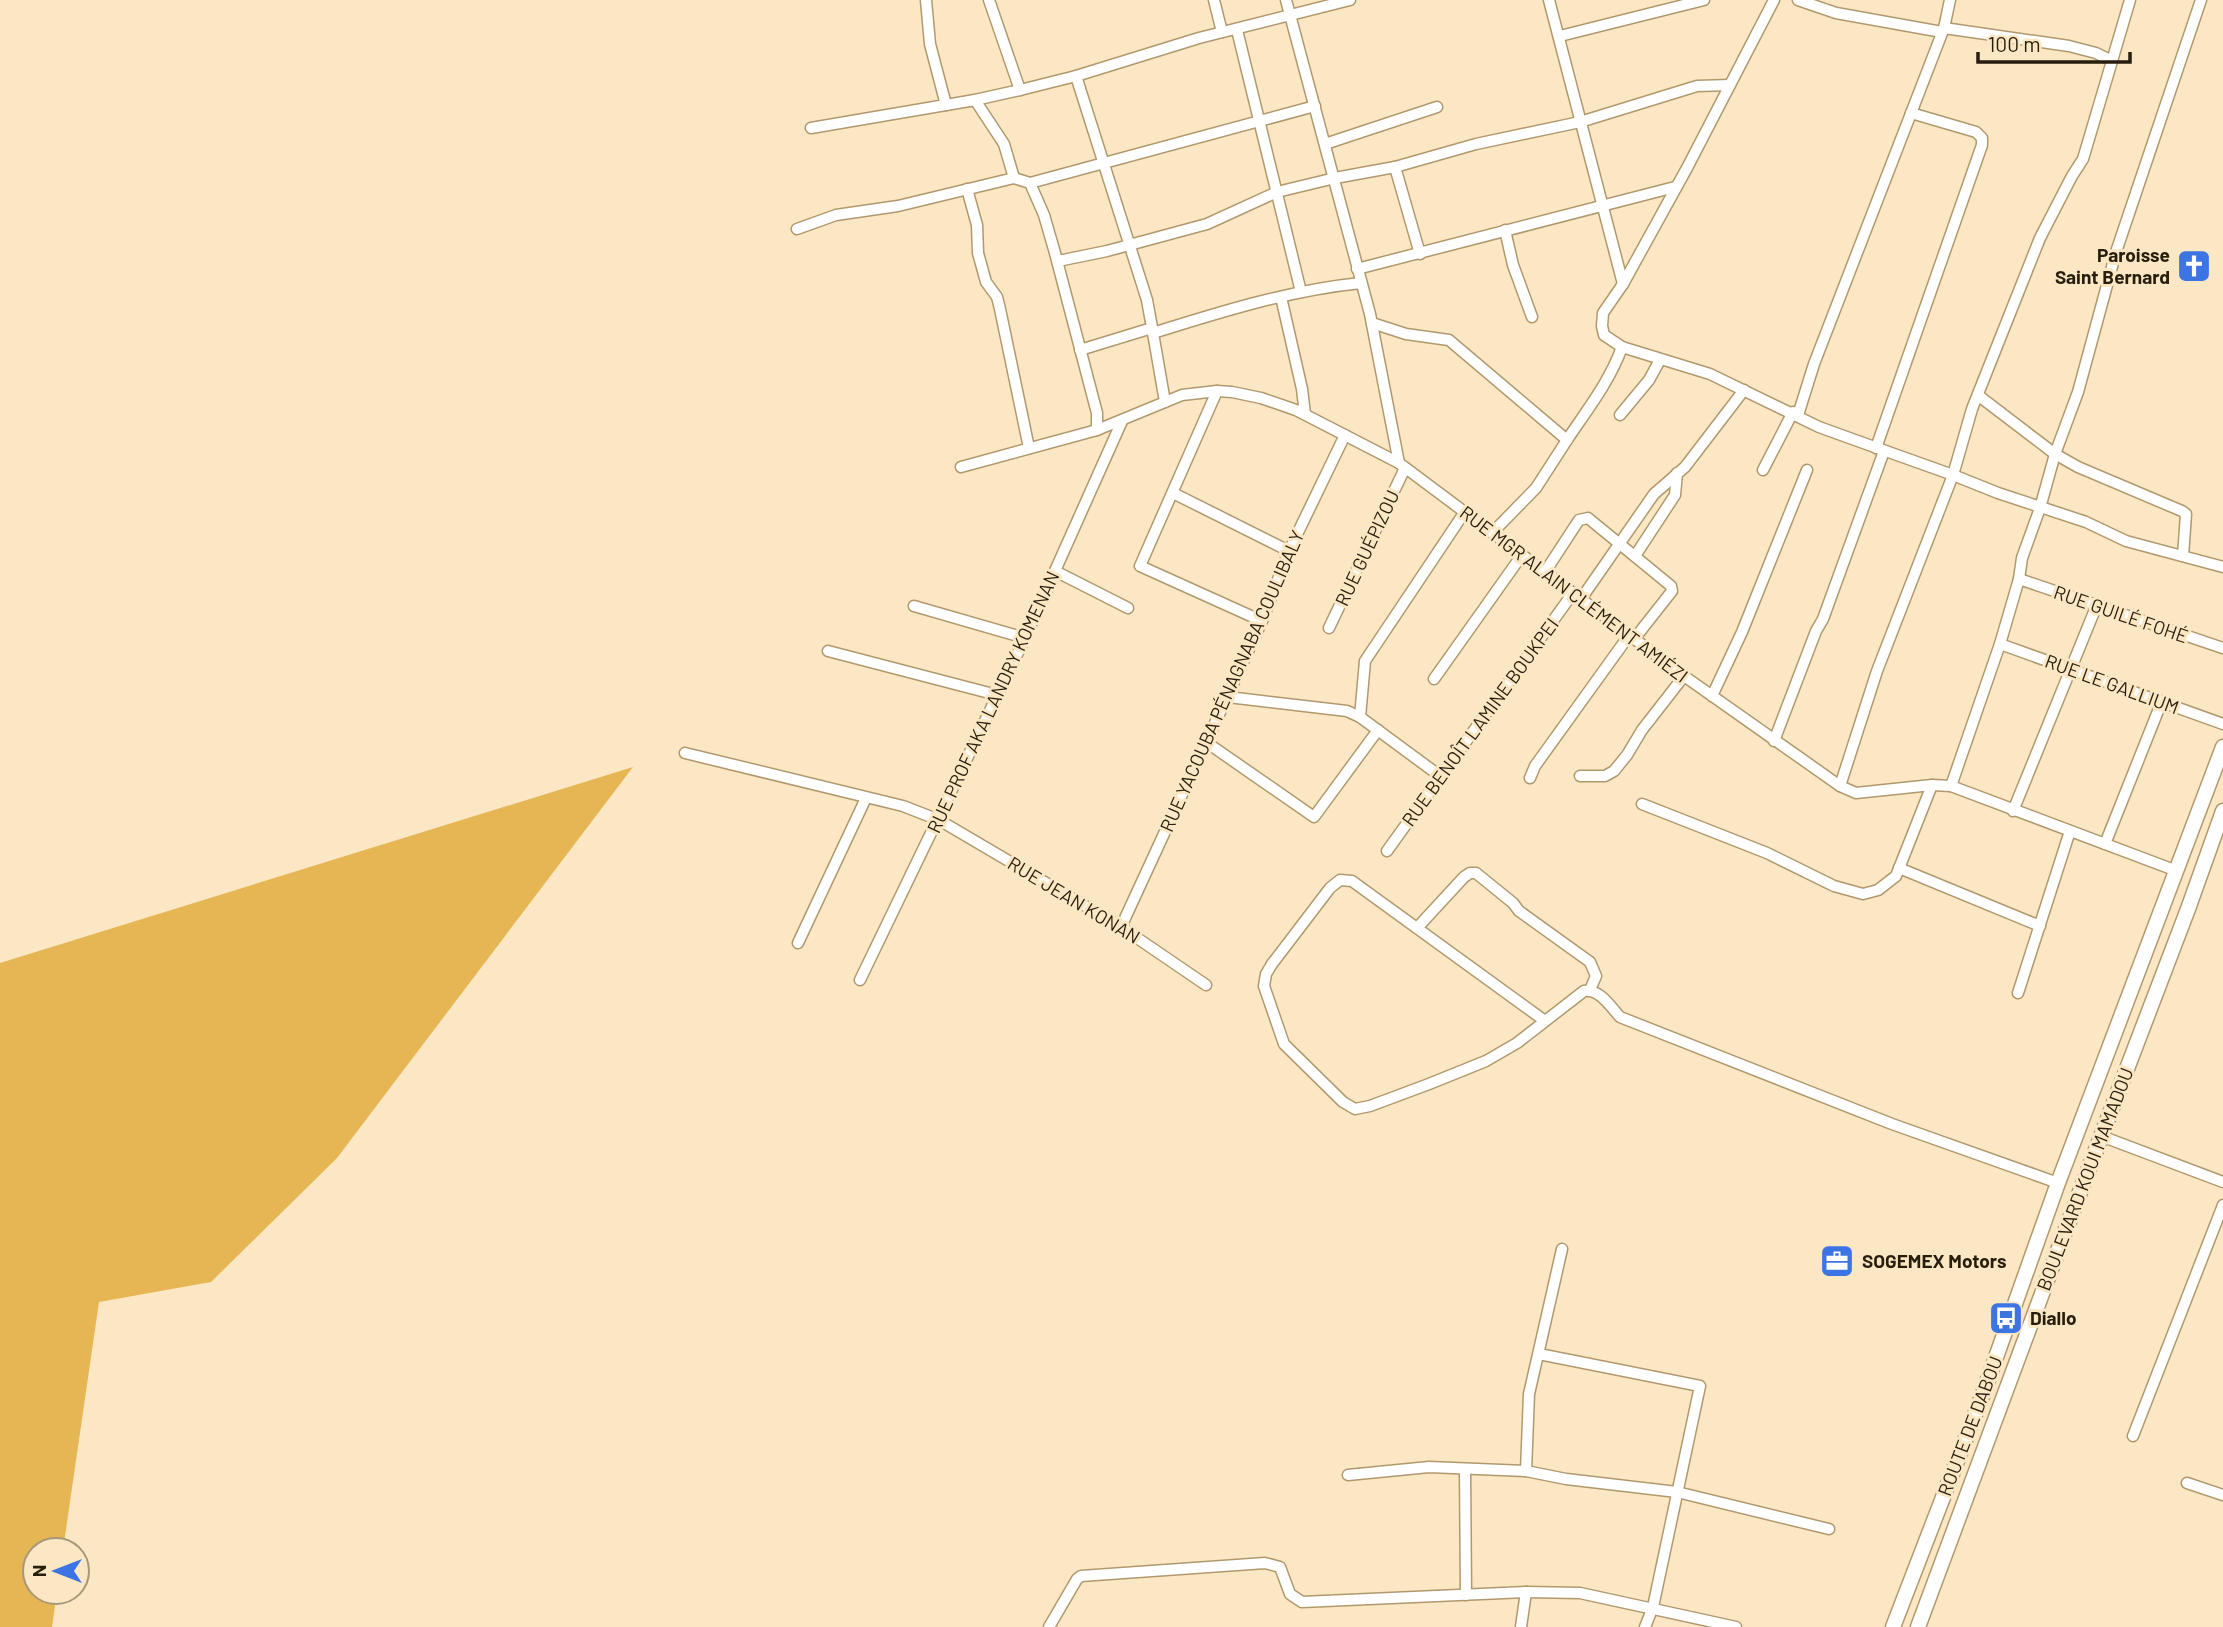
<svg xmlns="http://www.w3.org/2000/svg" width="2223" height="1627" viewBox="0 0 2223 1627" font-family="Barlow,sans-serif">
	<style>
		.green { fill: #e6b655 }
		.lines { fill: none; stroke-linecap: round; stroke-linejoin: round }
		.minor-casing { stroke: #b1996d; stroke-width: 13 }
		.major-casing { stroke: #b1996d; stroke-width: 17 }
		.minor { stroke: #fff; stroke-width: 10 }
		.major { stroke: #fff; stroke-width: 14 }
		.labels { text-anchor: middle; stroke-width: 6; stroke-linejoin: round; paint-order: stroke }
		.poi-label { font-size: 19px; font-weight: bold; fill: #281e0d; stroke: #fbe7c3; text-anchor: start }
		.street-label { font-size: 19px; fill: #281e0d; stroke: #fbe7c3 }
	</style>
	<rect width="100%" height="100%" fill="#fbe7c3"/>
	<path class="green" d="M633,767L337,1158L211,1282L99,1302L63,1550H35V1592H57L52,1627H0V963Z"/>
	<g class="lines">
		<g class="minor-casing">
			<g id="minor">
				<path d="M926,0L930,44L946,105"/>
				<path d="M989,0L1020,90"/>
				<path d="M1214,0L1222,32"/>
				<path d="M1286,0L1370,314L1399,463"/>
				<path d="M1549,0L1623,284"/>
				<path d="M1774,0L1687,168L1623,284L1603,313L1602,326L1604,335L1622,347L1710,374L1819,427L1855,440L1953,475L1998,493L2086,522L2126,541L2223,567"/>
				<path d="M1798,0L1836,13L1942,32"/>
				<path d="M1944,28L1950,0"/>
				<path d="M1237,30L1301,292"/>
				<path d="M1560,36L1704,0"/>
				<path d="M2112,61L2130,0"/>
				<path d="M1076,76L1147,300L1153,333"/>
				<path d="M975,100L1004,144L1014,178"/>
				<path d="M811,128L975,100L1020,90L1076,76L1199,38L1350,0"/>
				<path d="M1325,144L1437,107"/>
				<path d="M1395,167L1420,254"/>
				<path d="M1030,183L1315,106"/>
				<path d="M967,189L977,225L978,253L986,282L997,297L1000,309L1029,448"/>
				<path d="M797,229L836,215L898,206L1014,178L1030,183L1044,215L1055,253L1097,413V430"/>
				<path d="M1505,230L1513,265L1532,317"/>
				<path d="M1058,261L1107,251L1207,224L1277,192L1335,178L1395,167L1476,144L1580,122L1697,86L1730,85"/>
				<path d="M1357,269L1675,187"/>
				<path d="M1281,297L1302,389L1305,414"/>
				<path d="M1372,323L1406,334L1449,340L1567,440C1587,410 1610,381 1622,347"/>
				<path d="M1080,350L1152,328"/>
				<path d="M1217,391L1140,566L1262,621"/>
				<path d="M1979,396L2055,454L2078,467L2182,511L2186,514L2183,556"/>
				<path d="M1165,402L1153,333C1220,312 1290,290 1361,283"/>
				<path d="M1620,415L1649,380L1660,360"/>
				<path d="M1798,415L1814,364L1944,28L2069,46L2096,53L2112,61L2083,159L2072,176L2040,238L1972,409L1953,475L1877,671L1840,786"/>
				<path d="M1876,448L1982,145V138L1976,132L1911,113"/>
				<path d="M961,467L1097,430L1182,395L1217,391L1232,392L1261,398L1296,410L1399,463L1684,676L1840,786L1856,793L1932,785L1951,786L2177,871"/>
				<path d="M1763,470L1793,412"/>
				<path d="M1173,493L1289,551"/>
				<path d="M1492,533L1536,488L1567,440"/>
				<path d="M1635,556L1675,495L1677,473"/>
				<path d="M1055,571L1128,608"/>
				<path d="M1545,572L1579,520L1588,518L1671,586L1672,591L1635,638"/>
				<path d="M2019,579L2223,648"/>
				<path d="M1581,599L1654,494L1685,467L1744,390"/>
				<path d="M914,606L1025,638"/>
				<path d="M1329,628L1405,468"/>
				<path d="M2000,644L2223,724"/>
				<path d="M828,651L997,695"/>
				<path d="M1434,679L1522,555"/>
				<path d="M1712,696L1742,632L1807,470"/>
				<path d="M1228,697L1347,711L1360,717L1440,776"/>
				<path d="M1360,717L1365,661L1464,513"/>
				<path d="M1774,741L1816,631L1823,619L1884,451"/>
				<path d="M1206,742L1314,817L1378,730"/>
				<path d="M685,753L903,806L939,820L1121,927L1206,985"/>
				<path d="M1580,776H1605L1614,771L1627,755L1642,730L1684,676"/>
				<path d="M1530,778L1535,766L1630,634"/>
				<path d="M1951,786L2000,644L2019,579L2022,558L2040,508L2055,454L2078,392L2116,252L2201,0"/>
				<path d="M1642,804L1767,853L1834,886L1863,894L1878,890L1896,876L1932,785"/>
				<path d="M2013,811L2096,607"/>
				<path d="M2105,844L2162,701"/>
				<path d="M1387,851L1573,593"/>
				<path d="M1899,868L2040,926"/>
				<path d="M1121,927L1262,621L1289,551L1345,435"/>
				<path d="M1417,928L1464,877L1470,873H1476L1513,903L1519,911L1590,962L1596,976L1590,990"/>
				<path d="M798,943L866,798"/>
				<path d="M860,980L1025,638L1122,421"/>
				<path d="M2018,993L2070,831"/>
				<path d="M1545,1021L1352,881L1340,880L1330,888L1272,964L1266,974L1264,986L1284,1044L1343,1102L1355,1109L1370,1106L1429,1084L1486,1061L1517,1043L1584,991C1600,989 1610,1006 1620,1017L1892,1124L2058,1183"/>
				<path d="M2101,1136L2223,1182"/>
				<path d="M1539,1354L1700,1386L1653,1607L1645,1627"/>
				<path d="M2133,1436L2223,1205"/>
				<path d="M1465,1469L1466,1595"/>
				<path d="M1526,1471L1529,1394L1562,1249"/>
				<path d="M1348,1475L1429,1467L1526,1471L1566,1479L1677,1492L1829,1529"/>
				<path d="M2187,1483L2223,1495"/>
				<path d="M1049,1627L1077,1579L1081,1576L1265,1563L1280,1567L1290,1594L1302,1602L1526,1592L1580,1593L1736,1627"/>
				<path d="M1521,1627L1526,1592"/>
			</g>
		</g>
		<g class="major-casing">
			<g id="major">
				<path d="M1893,1627L1984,1391L2058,1183L2223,747"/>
				<path d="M1918,1627L2075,1205L2188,909L2223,811"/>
			</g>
		</g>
		<use href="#minor" class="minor"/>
		<use href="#major" class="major"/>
	</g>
	<defs>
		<g id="church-square" transform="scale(1.75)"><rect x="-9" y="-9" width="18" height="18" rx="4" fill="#3d74e3" stroke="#fbe7c3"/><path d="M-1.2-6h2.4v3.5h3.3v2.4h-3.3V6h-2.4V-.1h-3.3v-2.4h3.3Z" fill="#fff"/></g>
		<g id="office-square" transform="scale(1.75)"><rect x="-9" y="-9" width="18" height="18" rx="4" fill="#3d74e3" stroke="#fbe7c3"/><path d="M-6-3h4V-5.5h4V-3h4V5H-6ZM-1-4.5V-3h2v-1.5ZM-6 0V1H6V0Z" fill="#fff"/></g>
		<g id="bus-square" transform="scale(1.75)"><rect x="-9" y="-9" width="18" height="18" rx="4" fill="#3d74e3" stroke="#fbe7c3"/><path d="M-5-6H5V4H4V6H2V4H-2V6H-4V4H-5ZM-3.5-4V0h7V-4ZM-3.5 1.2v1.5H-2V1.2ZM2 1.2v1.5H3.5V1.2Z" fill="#fff"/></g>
	</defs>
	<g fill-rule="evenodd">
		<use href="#church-square" x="2194" y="266"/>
		<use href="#office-square" x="1837" y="1261"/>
		<use href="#bus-square" x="2006" y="1318"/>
	</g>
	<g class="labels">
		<g class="poi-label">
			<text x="2170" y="262" text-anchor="end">Paroisse<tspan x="2170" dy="22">Saint Bernard</tspan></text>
			<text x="1862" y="1268">SOGEMEX Motors</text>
			<text x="2030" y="1325">Diallo</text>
		</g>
		<g class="street-label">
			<text transform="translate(1367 548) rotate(-65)" y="7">RUE GUÉPIZOU</text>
			<text transform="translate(1574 594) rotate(37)" y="7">RUE MGR ALAIN CLÉMENT AMIÉZI</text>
			<text transform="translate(2121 614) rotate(19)" y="7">RUE GUILÉ FOHÉ</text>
			<text transform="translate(1232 681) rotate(-66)" y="7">RUE YACOUBA PÉNAGNABA COULIBALY</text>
			<text transform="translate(2112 684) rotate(20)" y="7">RUE LE GALLIUM</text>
			<text transform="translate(993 702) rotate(-65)" y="7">RUE PROF AKA LANDRY KOMENAN</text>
			<text transform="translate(1480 722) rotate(-54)" y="7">RUE BENOÎT LAMINE BOUKPEI</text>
			<text transform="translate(1074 900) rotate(31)" y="7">RUE JEAN KONAN</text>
			<text transform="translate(2085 1179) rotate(-69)" y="7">BOULEVARD KOUI MAMADOU</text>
			<text transform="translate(1970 1426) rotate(-69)" y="7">ROUTE DE DABOU</text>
		</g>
	</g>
	<g transform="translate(56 1571) rotate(270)"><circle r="33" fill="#fbe7c3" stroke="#a7977a" stroke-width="2"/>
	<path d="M0-5L12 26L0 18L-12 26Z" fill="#3d74e3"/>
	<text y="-10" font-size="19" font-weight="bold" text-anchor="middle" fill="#281e0d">N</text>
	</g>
	<path d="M1978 52v10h152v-10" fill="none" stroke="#281e0d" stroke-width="3.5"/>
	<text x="1988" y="52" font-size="21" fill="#281e0d" stroke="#fbe7c3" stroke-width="5" paint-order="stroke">100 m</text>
</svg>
